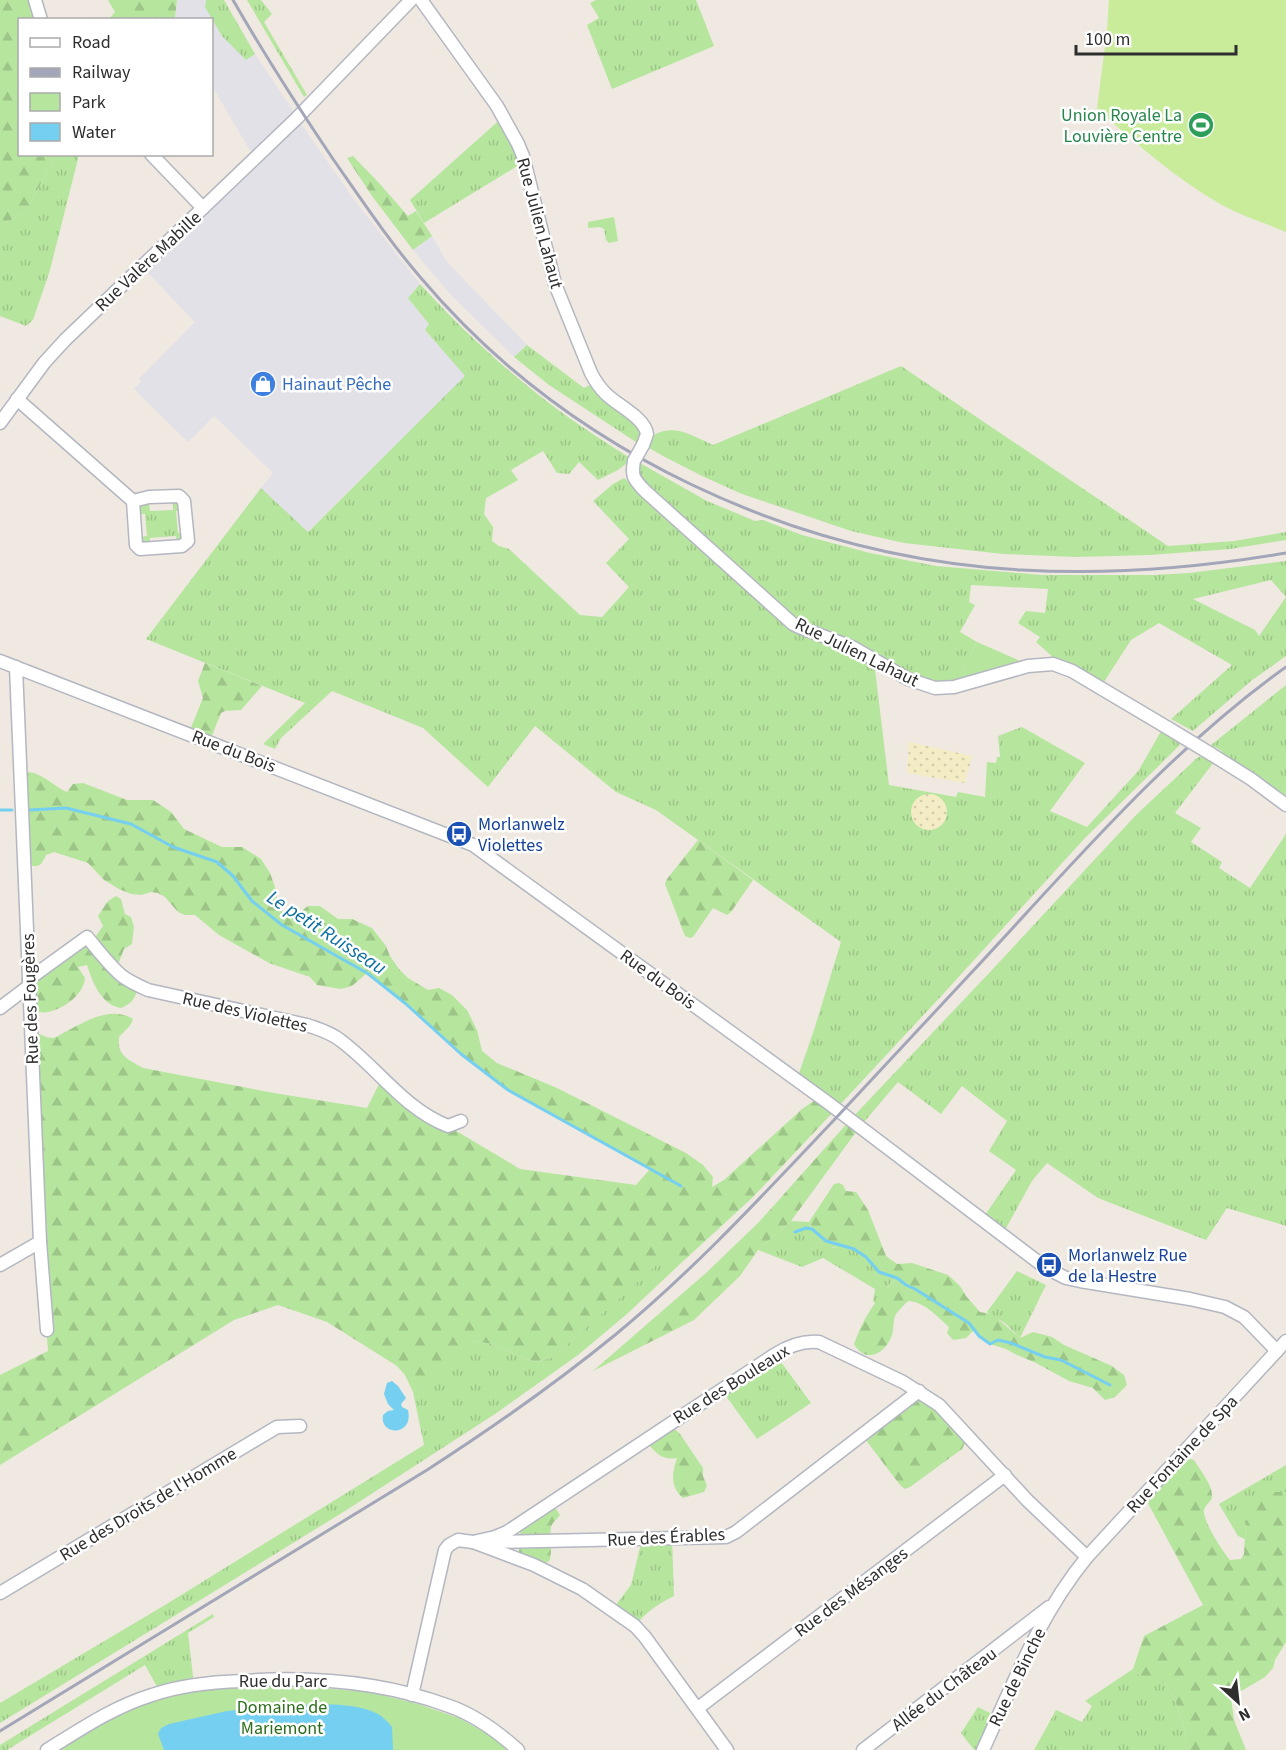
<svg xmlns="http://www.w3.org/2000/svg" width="1286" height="1750" viewBox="0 0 1286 1750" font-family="'Source Sans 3',sans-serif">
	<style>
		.industrial { fill: #e3e1e8 }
		.grass { fill: url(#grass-tufts); fill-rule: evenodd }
		.forest { fill: url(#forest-firs) }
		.sand { fill: url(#sand-dots) }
		.park { fill: #b6e59e }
		.pitch { fill: #c9ec9a }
		.water { fill: #75cff0 }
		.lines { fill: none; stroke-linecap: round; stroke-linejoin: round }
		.stream { stroke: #75cff0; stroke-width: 3 }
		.minor-casing { stroke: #b4b7c1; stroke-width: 15 }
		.minor { stroke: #fff; stroke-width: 12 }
		.rail { stroke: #a3a6b8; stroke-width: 3 }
		.minor-bridge-casing { stroke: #b4b7c1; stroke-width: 15; stroke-linecap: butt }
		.minor-bridge { stroke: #fff; stroke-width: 12 }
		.labels { text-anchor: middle; stroke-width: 5; stroke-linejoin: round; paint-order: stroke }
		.leisure-label { font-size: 18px; fill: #27864d; stroke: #fff; text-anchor: end }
		.street-label { font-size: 18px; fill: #2e2e2e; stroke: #fff }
		.shop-label { font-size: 18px; fill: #366cbe; stroke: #fff; text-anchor: start }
		.transit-label { font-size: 18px; fill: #164399; stroke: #fff; text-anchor: start }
		.park-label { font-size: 18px; fill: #2c6e1b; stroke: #fff }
		.water-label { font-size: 20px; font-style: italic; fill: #0d6fa3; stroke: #fff }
	</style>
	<defs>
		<pattern id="grass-tufts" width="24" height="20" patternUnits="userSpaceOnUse" patternTransform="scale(1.5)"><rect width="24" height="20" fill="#b6e59e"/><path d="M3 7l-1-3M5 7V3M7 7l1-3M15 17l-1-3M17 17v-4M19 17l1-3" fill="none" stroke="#9dc588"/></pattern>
		<pattern id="forest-firs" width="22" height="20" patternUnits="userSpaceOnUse" patternTransform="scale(1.5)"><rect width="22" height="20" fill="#b6e59e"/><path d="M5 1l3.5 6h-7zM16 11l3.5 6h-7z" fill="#9dc588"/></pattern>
		<pattern id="sand-dots" width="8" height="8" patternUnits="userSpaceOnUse" patternTransform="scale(1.5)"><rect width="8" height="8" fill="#f3ecc5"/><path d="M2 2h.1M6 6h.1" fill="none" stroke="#d1cbaa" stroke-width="1.8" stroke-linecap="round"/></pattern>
	</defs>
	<rect width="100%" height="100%" fill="#efe9e1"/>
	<g class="industrial">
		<path d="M177,0H206L205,7L246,60L255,54L294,112L252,154L212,86V20L176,19L175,17Z"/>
		<path d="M297,118L355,201L420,284L408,298L429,324L425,331L466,376L307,532L261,488L273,473L214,416L188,442L134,389L141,382L139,379L195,322L144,269Z"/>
		<path d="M432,236L447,262L527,345L514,357L450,294L413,250Z"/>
	</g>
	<g class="grass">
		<path d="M206,0H224L255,54L246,60L222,36L205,7Z"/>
		<path d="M247,0H261L272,14L264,22L307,95L304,97Z"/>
		<path d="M596,0H696L714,46L612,89L587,25L599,18L590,3Z"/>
		<path d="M504,116L524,162L424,223L410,200Z"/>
		<path d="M56,155H79L50,270L33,320L26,326L0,316V225L21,215L26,211Z"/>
		<path d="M614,217L618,241L609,243L606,240L604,229L600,227L588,228V222Z"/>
		<path d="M420,284C484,354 550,410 632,459L618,470L598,480L579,462L569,474L557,473L543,451L511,470L518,480L486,498L484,514L493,527L492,541L499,546L509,549L580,615L602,617L629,587L606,563L629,539L593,501L613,484L624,478L634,487L638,462L707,501L755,521L763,520L802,535L870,553L936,566L1042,575H1153L1189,573L1286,561V656L1251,681L1193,731L1171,719L1232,665L1159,623L1131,640L1100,688L1053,664L1054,658L1036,642L1040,637L1018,623L1026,611L1045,613L1048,589L971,585L969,602L975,605L960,632L977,642L954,687L944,688L874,661L889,785L956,797L958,792L985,797L987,762L996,763L997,757H1000L998,736L1022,727L1085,763L1050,811L1087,827L1139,770L1164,726L1180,745L1085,838L944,993L836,1109L798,1076L814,1030L841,942L656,810L616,792L535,726L488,787L423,728L332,691L281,738L275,749L263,744L305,703L146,639L261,488L308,532L465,376L425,330L429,324L408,298ZM1271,580L1286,597L1259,636L1255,630L1193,599Z"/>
		<path d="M527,345L584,388L596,382L642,428L639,444L549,385L514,357Z"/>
		<path d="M901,366L1168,546L1234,541L1286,532V540L1230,549L1150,555L1076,557L1003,554L904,543L851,531L742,494L702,476L665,457L649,448L646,440C671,421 688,434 713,445Z"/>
		<path d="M173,501H179L181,510L176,511L178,533H185V539L177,544L176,536L150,538V545L142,546L139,537L147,536L145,514H138V507L140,504L149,503L150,511L173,510Z"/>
		<path d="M1286,685V805L1217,758L1175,813L1201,828L1191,842L1222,862L1219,868L1250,888L1286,834V1226L1227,1208L1206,1240L1098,1198L1047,1163L1032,1181L1005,1230L985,1215L1016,1170L989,1151L1007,1121L962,1086L941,1114L898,1082L859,1128L850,1120L990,972L1137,814L1198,757L1217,758L1222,751L1211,745Z"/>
		<path d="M791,1221L809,1222L812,1229L833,1248L843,1246L854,1249L866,1257L872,1266L897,1278L889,1285L876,1304L873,1301L875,1289L823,1258L802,1267L758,1250Z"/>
		<path d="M666,1256L679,1265L627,1314L578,1355L495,1414L345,1511L0,1723V1703L165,1605L424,1445L413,1392L463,1344L476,1341L492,1344L514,1354L535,1362L553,1357Z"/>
		<path d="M1017,1271L1046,1285L1020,1338L1006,1324L987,1312Z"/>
		<path d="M778,1358L811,1403L757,1439L721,1389Z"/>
		<path d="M1286,1465V1492H1275L1246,1520L1245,1539L1238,1536L1219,1504Z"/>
		<path d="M642,1539H672L674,1596C658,1604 646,1612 635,1626L612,1610L631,1585Z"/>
		<path d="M213,1614L214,1617L188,1633L194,1685L160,1692L145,1665L7,1750H0V1745Z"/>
		<path d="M1133,1669C1140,1680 1154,1676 1163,1683C1176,1693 1188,1734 1186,1750H1034L1056,1710L1082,1722L1092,1706L1085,1701Z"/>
		<path d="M978,1707L990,1713L992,1716L978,1749L974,1750L961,1733Z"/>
	</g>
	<g class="forest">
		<path d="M0,0H35L41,19L20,20V154L56,155L26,211L21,215L0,225Z"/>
		<path d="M108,0H177L175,17L176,19H109L115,12Z"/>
		<path d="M353,156L379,183L408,216L416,211L432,236L413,250L372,196L347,158Z"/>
		<path d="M205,663L262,686L241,710L225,711L221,713L211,738L190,730L203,698L198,681Z"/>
		<path d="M26,772C44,773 51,785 67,792L73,784L83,783L127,800H153L171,812L184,829L222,847H242L261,859L270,873L276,890L278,907L285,914L295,916L308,906H320L338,919H352L372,928L386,946L390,956L399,969L408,978L428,990L439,988L452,995L467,1010L477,1030L482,1051L497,1063L557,1088L686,1153L703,1165L713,1177L712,1187L724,1180L802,1109L815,1100L836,1109L753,1197L679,1265L666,1257L553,1357L535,1362L514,1354L492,1344L475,1341L463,1345L413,1392L405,1375L397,1366L327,1322L278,1305L234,1320L0,1465V1375L48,1351L40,1242L35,1035L38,1033C42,1035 47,1038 52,1038C56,1038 61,1034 65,1032C85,1022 110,1005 133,1019C131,1027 124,1031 119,1037C117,1056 128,1059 143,1068L274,1093L367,1108L382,1078L448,1126L520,1169L636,1185L650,1169L508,1090L461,1054L406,1004L367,973L352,986L341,989L317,985L310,977L269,963L219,935L195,915H185L178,912L165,897L158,893L151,892L141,895L131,894L119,889L104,880L88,863L54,852L46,855C42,865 37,870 27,863Z"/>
		<path d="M698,840L753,880L731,912L727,915L713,908L693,937L690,938L685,936L665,884L667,879Z"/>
		<path d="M116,896L121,899L125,914L131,917L134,927L132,944L124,949L116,970L137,990C135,1000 130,1004 121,1008C101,1005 92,981 87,965L78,967L85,978C84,994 64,1009 48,1012C43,1013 38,1012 33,1011L29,986L78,943L94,945L96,936L103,926L98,916L108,901Z"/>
		<path d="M850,1120L859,1128L791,1221L758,1250L740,1276L694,1320L593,1371L706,1273L759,1222Z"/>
		<path d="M839,1183L843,1185L846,1191L856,1192L868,1210L886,1256L897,1264L912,1263L948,1275L960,1286L966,1296L980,1312L992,1314L1020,1338L1033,1332L1052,1337L1064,1345L1112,1366L1124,1375L1127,1385L1115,1397L1105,1400L1093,1388L1069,1381L1036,1363L1015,1354L1006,1349L990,1344L979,1336L974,1330L966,1338L953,1340L947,1333L949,1327C938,1317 923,1301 908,1301C904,1305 898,1311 895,1316C893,1322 894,1329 892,1335C886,1353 866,1365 854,1344C862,1320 878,1295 897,1278C891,1275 883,1274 878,1271C867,1264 866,1253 852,1248C843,1245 836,1249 827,1247C824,1237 813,1232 809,1222L834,1184Z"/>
		<path d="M919,1391L966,1441L962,1449L910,1487L905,1489L900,1485L862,1435Z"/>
		<path d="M669,1428L675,1429L680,1434L703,1468V1476L707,1486L704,1492L683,1498C670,1487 672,1473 677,1458C663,1460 658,1455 649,1445Z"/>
		<path d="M1186,1458L1194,1460C1200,1470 1211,1483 1212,1494C1213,1502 1206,1503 1204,1510C1202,1520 1223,1552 1230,1560L1241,1559L1244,1554L1246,1520L1259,1499L1275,1492H1286V1642L1275,1660L1273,1668L1265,1677L1231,1697L1234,1720L1246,1750H1186C1188,1734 1176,1693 1163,1683C1154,1677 1140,1680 1133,1669L1144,1636L1203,1605L1144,1496Z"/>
		<path d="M554,1506L560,1515C558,1518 552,1523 551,1527C549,1534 553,1557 549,1561C546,1564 538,1564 534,1565L519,1555V1550L524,1541L520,1532L522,1526Z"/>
	</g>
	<g class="sand">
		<path d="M909,742L972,756L965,783L907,773Z"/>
		<circle cx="929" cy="812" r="18"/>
	</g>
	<g class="park">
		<path d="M977,642L1018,660L1017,664L957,681Z"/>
		<path d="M280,1685L370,1692L418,1704L459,1718L493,1737L507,1750H58C79,1737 100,1722 122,1712C171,1691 226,1687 280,1685Z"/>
	</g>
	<path class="pitch" d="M1109,0H1286V232C1265,223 1242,216 1222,205C1176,179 1136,143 1097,109L1107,30Z"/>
	<g class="water">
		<path d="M392,1381L398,1386L406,1398L401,1404L402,1407L408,1410C414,1437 379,1436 383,1415L388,1411L394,1410L388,1404L384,1394L387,1383Z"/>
		<path d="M291,1705C319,1705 353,1701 378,1714C383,1717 388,1722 392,1727L393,1750H164L158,1734L161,1728L169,1724L227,1711Z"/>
	</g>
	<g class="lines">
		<g class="stream">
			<path d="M0,810H12"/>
			<path d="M30,810L66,808L131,824L173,847L217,862L233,876L252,901L282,925L367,973L406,1004L461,1054L508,1090L681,1186"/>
			<path d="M795,1232L806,1228L812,1229L826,1241L854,1249L866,1257L879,1272L897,1278L906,1285L915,1289L969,1323L979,1336L990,1344L998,1340L1011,1343L1045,1357L1061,1360L1110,1385"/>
		</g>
		<g class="minor-casing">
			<g id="minor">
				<path d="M35,0L41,20"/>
				<path d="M421,0L497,106L518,144L523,156L555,284L591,373C595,381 600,388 606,394C617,405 645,418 647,434L643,445"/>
				<path d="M151,154L203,208"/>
				<path d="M17,399L133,501L136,545L140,549L182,546L188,541L184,501L179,496L149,497L133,501"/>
				<path d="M0,423L44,363L65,340L297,118L411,0"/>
				<path d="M634,461C631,477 634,479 645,491L793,624L799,627L852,647L908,679L935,688L954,687L1028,666L1053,664L1072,671L1168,728"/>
				<path d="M0,661L473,845L827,1102L1046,1268L1066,1278L1080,1281L1190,1299L1225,1307L1244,1317L1277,1351"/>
				<path d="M16,667L40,1242L47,1330"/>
				<path d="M1211,754L1251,779L1286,805"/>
				<path d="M29,979L87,937C98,950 109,965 122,976C130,982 139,986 148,990L307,1025C318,1029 330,1032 340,1040C377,1067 404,1109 448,1126L461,1121"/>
				<path d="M0,1008L29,986"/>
				<path d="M0,1265L40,1242"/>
				<path d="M473,1542L495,1537L507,1532L774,1355C788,1346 802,1340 819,1342L903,1382L939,1405L1028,1501L1087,1557"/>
				<path d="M492,1542L726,1537L736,1532L919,1391"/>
				<path d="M0,1593L277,1427L300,1426"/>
				<path d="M412,1695L445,1550L449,1545L458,1540L473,1542L534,1565L582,1589L635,1626L645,1637L727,1750"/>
				<path d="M698,1708L1005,1475"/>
				<path d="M47,1750C81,1729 113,1707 152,1695C181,1685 212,1682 242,1681C312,1676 383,1682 449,1706C475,1715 498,1732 518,1750"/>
				<path d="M863,1750L1049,1607"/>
				<path d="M983,1750C1013,1684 1040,1614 1087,1557L1286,1341"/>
			</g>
		</g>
		<use href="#minor" class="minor"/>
		<g class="rail">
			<path d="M233,0C264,54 298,107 333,159C361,199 389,241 421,278C569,453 795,557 1022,570C1110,575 1199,568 1286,553"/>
			<path d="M0,1731L427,1470C492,1428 555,1384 615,1335C694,1270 764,1194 835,1119C881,1070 926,1021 972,972C1071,866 1167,752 1286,667"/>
		</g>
		<g class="minor-bridge-casing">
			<g id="minor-bridge">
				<path d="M634,461L643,445"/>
				<path d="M1168,728L1211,754"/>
			</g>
		</g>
		<use href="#minor-bridge" class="minor-bridge"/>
	</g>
	<defs>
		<g id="stadium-disc" transform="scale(1.35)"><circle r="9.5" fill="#2e9e5b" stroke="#fff"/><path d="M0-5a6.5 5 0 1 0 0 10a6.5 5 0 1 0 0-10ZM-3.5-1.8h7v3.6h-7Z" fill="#fff"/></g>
		<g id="shop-disc" transform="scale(1.35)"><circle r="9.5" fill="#3f7fe0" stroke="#fff"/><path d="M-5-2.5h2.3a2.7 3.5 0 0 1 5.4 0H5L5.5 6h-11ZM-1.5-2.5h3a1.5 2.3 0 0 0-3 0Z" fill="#fff"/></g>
		<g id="bus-disc" transform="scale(1.35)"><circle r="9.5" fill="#1a4fb4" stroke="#fff"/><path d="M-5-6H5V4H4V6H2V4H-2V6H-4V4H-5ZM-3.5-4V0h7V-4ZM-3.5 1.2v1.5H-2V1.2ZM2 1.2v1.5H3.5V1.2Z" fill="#fff"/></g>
	</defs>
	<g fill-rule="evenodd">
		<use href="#stadium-disc" x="1201" y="125"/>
		<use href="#shop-disc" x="263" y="384"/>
		<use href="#bus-disc" x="459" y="834"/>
		<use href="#bus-disc" x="1049" y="1265"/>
	</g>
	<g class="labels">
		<g class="leisure-label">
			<text x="1182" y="121">Union Royale La<tspan x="1182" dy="21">Louvière Centre</tspan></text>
		</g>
		<g class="street-label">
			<text transform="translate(540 223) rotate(75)" y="6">Rue Julien Lahaut</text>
			<text transform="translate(148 261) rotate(-43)" y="6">Rue Valère Mabille</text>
			<text transform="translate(857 652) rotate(26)" y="6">Rue Julien Lahaut</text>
			<text transform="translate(234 751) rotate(21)" y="6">Rue du Bois</text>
			<text transform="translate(658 979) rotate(36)" y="6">Rue du Bois</text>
			<text transform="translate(30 999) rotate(-92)" y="6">Rue des Fougères</text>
			<text transform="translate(245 1012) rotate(13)" y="6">Rue des Violettes</text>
			<text transform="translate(731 1384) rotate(-32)" y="6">Rue des Bouleaux</text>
			<text transform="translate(1182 1454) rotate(-47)" y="6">Rue Fontaine de Spa</text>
			<text transform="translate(148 1504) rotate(-31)" y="6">Rue des Droits de l'Homme</text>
			<text transform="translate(666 1537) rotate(-3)" y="6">Rue des Érables</text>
			<text transform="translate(851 1592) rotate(-37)" y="6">Rue des Mésanges</text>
			<text transform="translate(1017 1677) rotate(-64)" y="6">Rue de Binche</text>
			<text x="283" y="1687">Rue du Parc</text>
			<text transform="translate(944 1689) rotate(-37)" y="6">Allée du Château</text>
		</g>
		<g class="shop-label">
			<text x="282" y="390">Hainaut Pêche</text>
		</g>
		<g class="transit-label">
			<text x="478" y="830">Morlanwelz<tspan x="478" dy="21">Violettes</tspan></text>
			<text x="1068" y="1261">Morlanwelz Rue<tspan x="1068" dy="21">de la Hestre</tspan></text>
		</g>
		<g class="park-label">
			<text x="282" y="1713">Domaine de<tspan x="282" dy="21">Mariemont</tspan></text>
		</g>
		<g class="water-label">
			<text transform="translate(327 932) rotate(33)" y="7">Le petit Ruisseau</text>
		</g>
	</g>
	<rect x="18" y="18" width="195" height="138" fill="#ffffff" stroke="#ababab" stroke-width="1.5"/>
	<rect x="30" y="38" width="30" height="9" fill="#ffffff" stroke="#ababab" stroke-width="1.5"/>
	<text x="72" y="48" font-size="18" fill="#2e2e2e">Road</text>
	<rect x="30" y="68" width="30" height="9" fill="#a3a6b8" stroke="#ababab" stroke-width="1.5"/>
	<text x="72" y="78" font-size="18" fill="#2e2e2e">Railway</text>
	<rect x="30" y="93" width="30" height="18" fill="#b6e59e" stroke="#ababab" stroke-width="1.5"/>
	<text x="72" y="108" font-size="18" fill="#2e2e2e">Park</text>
	<rect x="30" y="123" width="30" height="18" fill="#75cff0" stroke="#ababab" stroke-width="1.5"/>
	<text x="72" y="138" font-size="18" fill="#2e2e2e">Water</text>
	<g transform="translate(1238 1702) rotate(153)" stroke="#ffffff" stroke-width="4.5" paint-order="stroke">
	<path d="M0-4.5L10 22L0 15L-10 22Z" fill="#2e2e2e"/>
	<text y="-9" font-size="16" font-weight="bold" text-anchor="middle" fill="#2e2e2e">N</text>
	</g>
	<path d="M1076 45v9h160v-9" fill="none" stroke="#2e2e2e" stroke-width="3"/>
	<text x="1085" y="45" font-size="18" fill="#2e2e2e" stroke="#ffffff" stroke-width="4.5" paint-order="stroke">100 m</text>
</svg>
